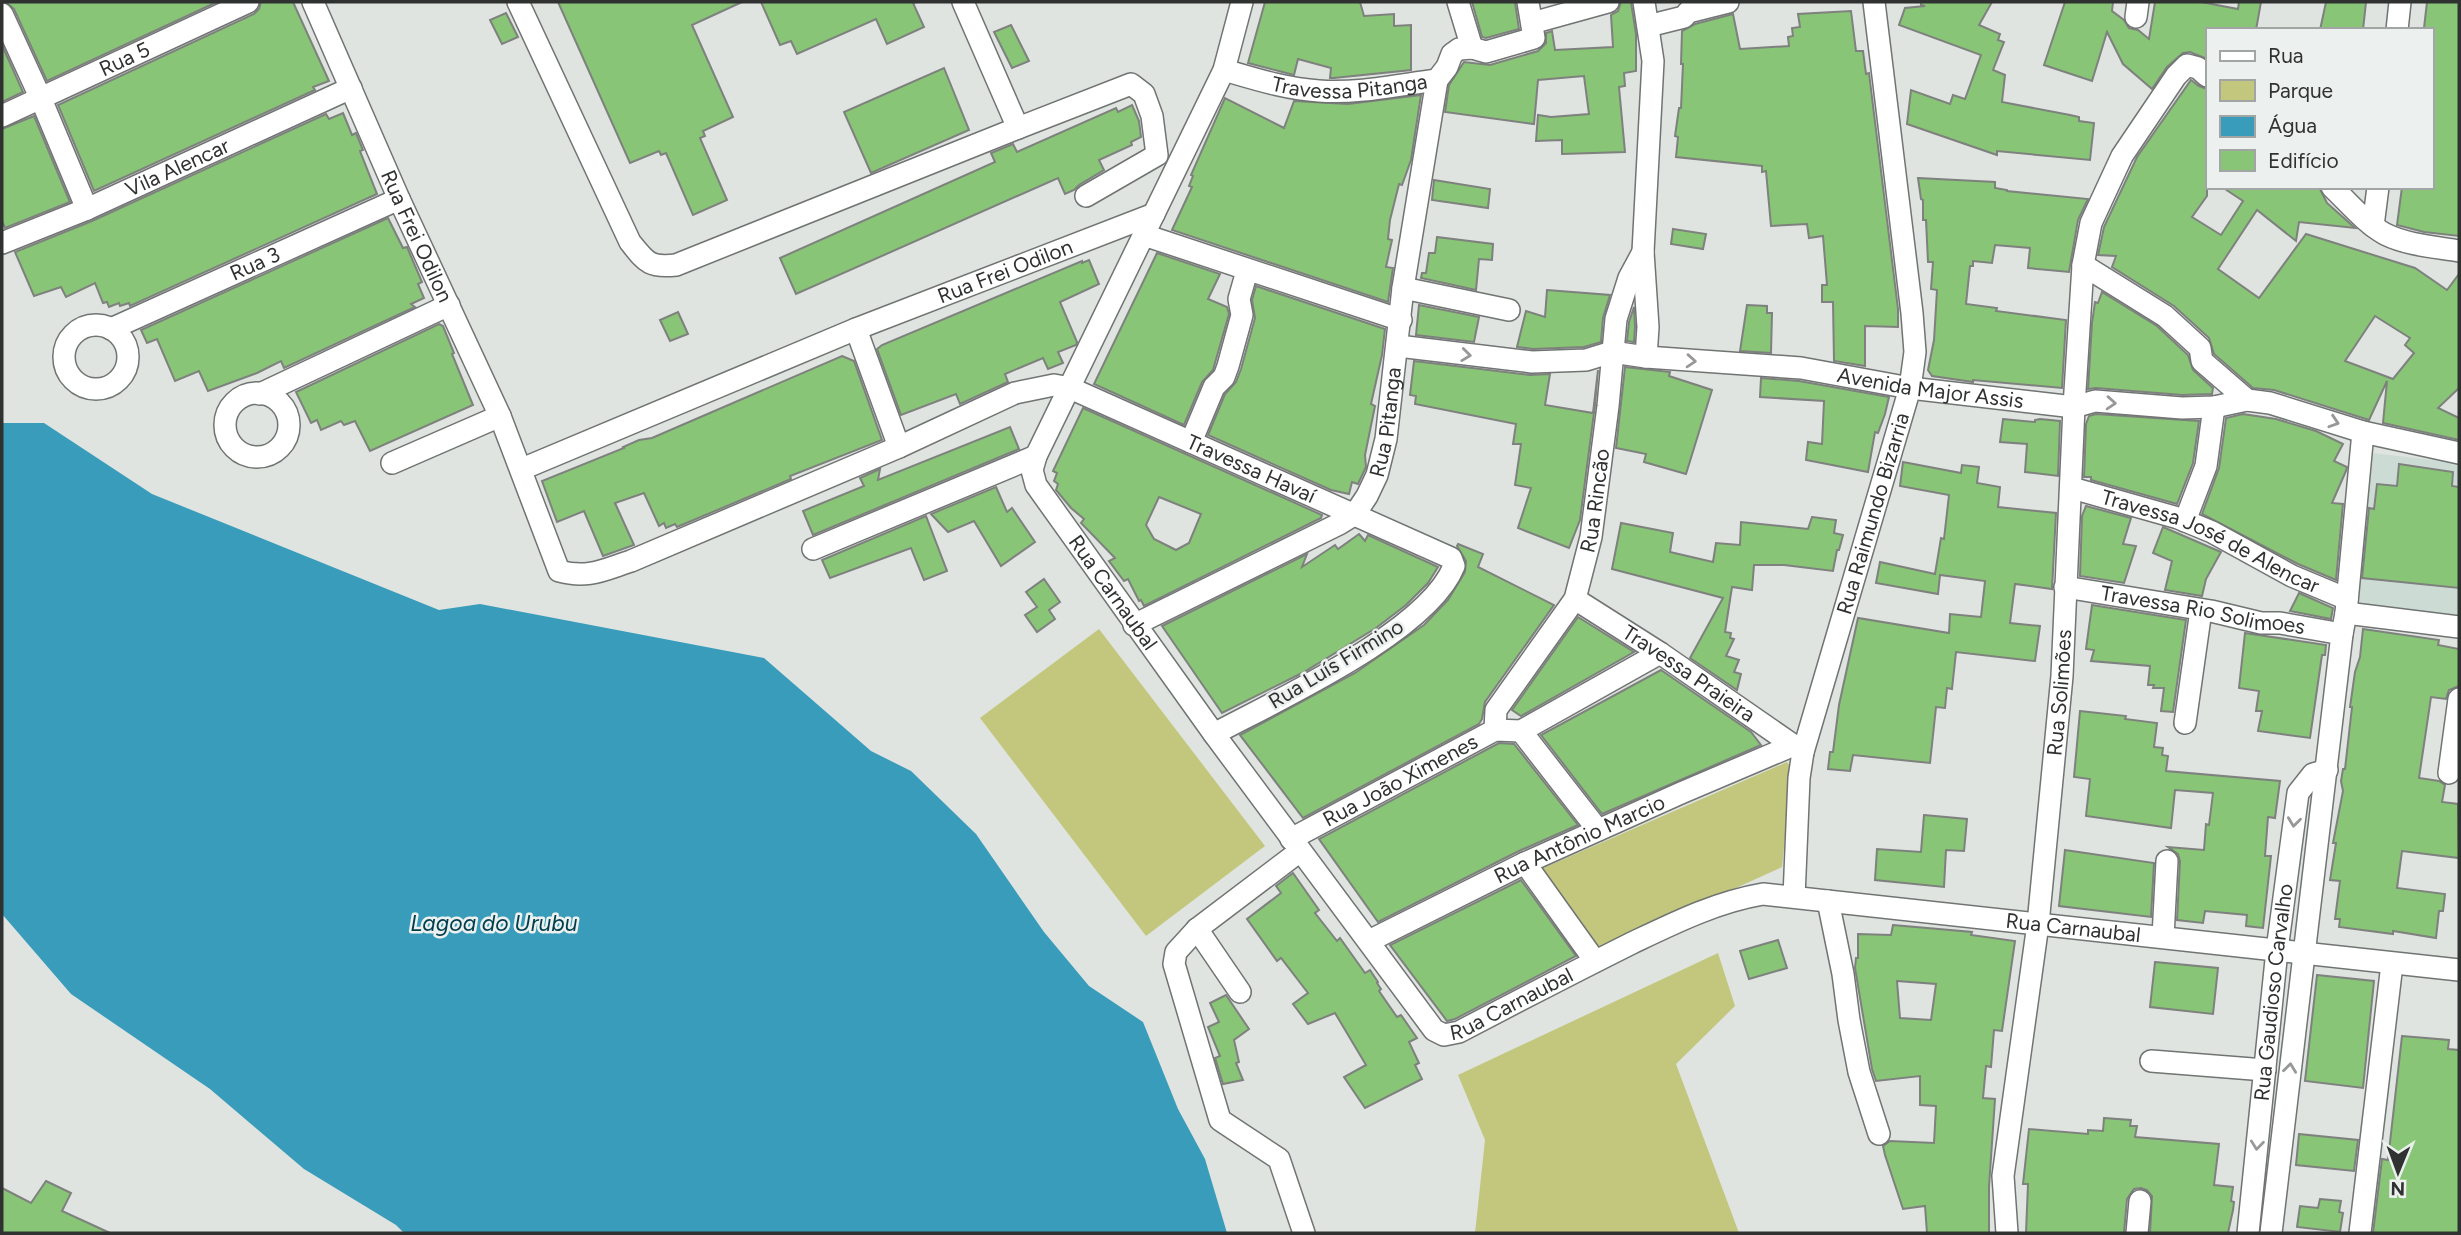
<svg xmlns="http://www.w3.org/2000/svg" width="2461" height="1235" viewBox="0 0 2461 1235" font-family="Figtree,sans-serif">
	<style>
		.built { fill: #cddbd5 }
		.green { fill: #c3c77e }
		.water { fill: #389cba }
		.building { fill: #88c576; stroke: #7e817d; stroke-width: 2; fill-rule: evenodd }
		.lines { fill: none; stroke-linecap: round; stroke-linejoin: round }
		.minor-casing { stroke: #707472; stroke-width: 24 }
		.minor { stroke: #fff; stroke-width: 21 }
		.oneway { stroke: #989898 }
		.labels { text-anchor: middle; stroke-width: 5; stroke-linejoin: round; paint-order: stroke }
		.street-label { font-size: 21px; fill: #303231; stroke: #ecf1ef }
		.water-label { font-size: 23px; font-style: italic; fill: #003d4d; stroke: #ecf1ef }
	</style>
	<rect width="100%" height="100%" fill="#dfe4e1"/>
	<path class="built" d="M2372,453L2459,463V616L2357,603Z"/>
	<g class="green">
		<path d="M1099,629L1265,846L1146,936L980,718Z"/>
		<path d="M1787,762L1792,769L1782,867L1595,952L1534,872Z"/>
		<path d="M1718,953L1735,1006L1676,1064L1739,1233H1475L1485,1140L1458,1075Z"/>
	</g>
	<path class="water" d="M2,423H44L152,494L439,610L480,604L764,658L871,751L911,771L976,834L1044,932L1089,986L1143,1022L1178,1109L1205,1159L1227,1233H404L396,1225L304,1169L210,1089L71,994L2,914Z"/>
	<g class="building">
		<path d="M6,2H217L47,81L14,9Z"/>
		<path d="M261,2H293L329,81L313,87L315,90L94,191L58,105L254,14L259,9Z"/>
		<path d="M558,2H742L692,25L733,117L703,131L705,136L700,138L727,200L693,215L666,153L661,155L659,151L630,163Z"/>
		<path d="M761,2H917L913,3L924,27L887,44L876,19L797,54L791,41L780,45Z"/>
		<path d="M1265,2H1360L1364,16L1394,14V26L1411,25V70L1334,78H1330L1331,68L1298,59L1294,75L1248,63Z"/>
		<path d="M1472,2H1515L1519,29L1486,38L1482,37Z"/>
		<path d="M1621,2H1631L1636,34V71L1624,73L1625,86L1619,87L1625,152L1562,154V140L1536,141L1538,115L1551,117L1589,114L1584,76L1538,80L1534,124L1445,112L1449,85L1464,62L1490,65L1538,51L1546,43V33L1552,31L1555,50L1613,47L1611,15L1618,11Z"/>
		<path d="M1921,2H1992L1979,25L2000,34L1998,40L2004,42L1993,70L2005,75L2002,102L2070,115L2079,117V121L2094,123L2090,160L1997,151V155L1907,124L1911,90L1950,104L1953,95L1965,99L1981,55L1899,25L1905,8L1925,6L1921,5Z"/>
		<path d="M2065,2H2113L2112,11L2124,20L2129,28L2138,30L2149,39L2155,2H2201L2238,9L2239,2H2261L2256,30H2207V59L2190,52L2183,53L2167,67L2152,89L2123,64L2107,32L2092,81L2044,65Z"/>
		<path d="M2326,2H2366L2363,30H2320Z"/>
		<path d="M2427,2H2459V236L2424,232L2397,225L2402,187H2431V29L2424,28Z"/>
		<path d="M1851,11L1856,51H1863L1866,74L1869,73L1898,309V327L1865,326V366L1834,361L1833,302H1822V285H1827L1823,236L1809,238L1807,224L1771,226L1766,171L1762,172V166L1676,157L1678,137L1675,136L1679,108H1681L1683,64H1681L1682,31L1695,24L1733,14L1740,49L1789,46L1788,37L1793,36L1792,28L1800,27L1798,14Z"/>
		<path d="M506,13L518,37L502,44L490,20Z"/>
		<path d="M1011,25L1029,61L1012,68L994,32Z"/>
		<path d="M2,45L23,92L2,102Z"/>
		<path d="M944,68L969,130L871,173L844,112Z"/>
		<path d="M2191,80L2199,86L2207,89V196L2192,217L2221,235L2243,201L2222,187H2319L2327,203L2355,228L2299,222L2296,241L2257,210L2218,269L2259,298L2306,234L2415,268L2447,290L2459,274V388L2438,408L2459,418V440L2383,423L2387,381L2369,420L2274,390L2253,388L2214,354L2209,338L2174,306L2112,267L2116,256L2098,255L2104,227L2137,157ZM2375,316L2410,338L2405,345L2414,353L2393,379L2345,361Z"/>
		<path d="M1421,95L1411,160L1402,185L1399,184L1390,220L1388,239L1392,240L1386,267L1393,268L1388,302L1172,230L1192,187L1189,186L1193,176L1191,175L1225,98L1284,128L1294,101L1348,104Z"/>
		<path d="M1132,105L1139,121L1141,137L1131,142L1132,145L1099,160L1104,170L1079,185L1074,190L1065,194L1058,178L796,294L780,258L995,162L991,153L1013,144L1017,152L1116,108L1118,112Z"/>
		<path d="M343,113L352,135L356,133L363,150L360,151L377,194L130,306L129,303L120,306L119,303L109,307L107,302L103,303L95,283L66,297L61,287L34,296L15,252L92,221L326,114L329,119Z"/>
		<path d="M34,116L70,202L5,228L2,221V129Z"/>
		<path d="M1918,178L1995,182V188L2007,190V191L2088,199L2078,220L2069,272L2028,268L2030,248L1995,245L1992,263L1973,261V266H1970L1966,304L1997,308L1996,311L2066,320L2062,388L1973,380V382L1932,376L1928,370L1934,340L1937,290L1931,289L1933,262H1928L1926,220H1923V200L1921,199Z"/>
		<path d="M1434,180L1490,189L1488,208L1432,200Z"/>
		<path d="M388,218L403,248L407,247L422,282L418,284L424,298L411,304L415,307L284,368L281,361L257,373L208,391L199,371L175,381L157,339L147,343L141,330Z"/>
		<path d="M1673,229L1706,234L1703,249L1671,244Z"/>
		<path d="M1437,237L1493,244L1492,260L1479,259L1476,290L1421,278L1422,273H1426L1429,253H1435Z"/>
		<path d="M1157,253L1220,274L1208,299L1227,307L1229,314L1213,370L1202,382L1184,425L1094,384Z"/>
		<path d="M1089,260L1099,284L1060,302L1077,342L1076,345L1058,352L1063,363L1048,369L1043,358L1005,374L1008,382L960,404L956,394L901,415L877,349L882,345L1082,261V263Z"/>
		<path d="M1256,286L1385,329L1382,355L1371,404L1375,406L1365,455L1366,467L1358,484L1352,482L1349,494L1331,490L1208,435L1225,394L1236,382L1241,369L1255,318L1252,300Z"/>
		<path d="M1547,290L1610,295L1603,318L1601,342L1584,347L1533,349L1517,347L1526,311L1545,317Z"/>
		<path d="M2102,292L2157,326L2188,355L2193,370L2213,388L2212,394L2182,395L2096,388L2088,389L2092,323L2095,302L2098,303Z"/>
		<path d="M1419,305L1479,317L1474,342L1416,335Z"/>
		<path d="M1747,305L1767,306V313H1772L1771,353L1740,351Z"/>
		<path d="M1634,307L1635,327L1634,342L1627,341L1629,322Z"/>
		<path d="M678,312L688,334L670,341L660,320Z"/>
		<path d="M439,324L443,326L454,353L452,354L473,405L370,451L355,421L344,425L341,421L321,430L317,420L311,423L296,392Z"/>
		<path d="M842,356L854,361L882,440L790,476L791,479L677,527L675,524L666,528L664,523L659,526L644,493L615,503L634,545L603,556L584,511L557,522L542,481L624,448L623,447L639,440L652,438L682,425Z"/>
		<path d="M1414,361L1530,375L1550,374L1545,405L1593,413L1598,370L1595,405L1580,520L1569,548L1518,528L1531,488L1515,485L1521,444H1513L1516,424L1415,404L1416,396L1410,395Z"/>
		<path d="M1625,367L1670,372L1669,376L1712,390L1686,474L1644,462L1646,454L1616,448Z"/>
		<path d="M1761,378L1799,381L1889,397L1885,414L1878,433L1875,432L1868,472L1806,460L1808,442L1822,444L1824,401L1760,397Z"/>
		<path d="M1083,408L1322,515L1321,518L1144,606L1141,600L1139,601L1128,579L1124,581L1109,561L1115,558L1081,523L1084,519L1071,508L1056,490L1058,484L1054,481L1057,473L1053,471ZM1159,497L1201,514L1189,543L1176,550L1154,539L1146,525Z"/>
		<path d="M2096,414L2199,421L2193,463L2177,504L2091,480V477H2084L2086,424L2089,416Z"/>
		<path d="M2243,414L2276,419L2316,431L2343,444L2334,461L2347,467L2346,471L2332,503L2343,504L2336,580L2298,564L2202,514L2219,468L2226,418Z"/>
		<path d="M2003,419L2035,422V420L2040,419L2060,421L2058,476L2025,472L2027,444L2000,442Z"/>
		<path d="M1010,427L1019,449L813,535L803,511L864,486L860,478L880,469L878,480Z"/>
		<path d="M1903,462L1961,473L1962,465L1979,467L1977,483L2000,487L1998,507L2056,513L2052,589L2015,584L2010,623L2040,626L2035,661L1956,652L1952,689L1947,688L1945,708L1936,707L1930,763L1853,755L1850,771L1828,769L1830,752H1833L1839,705L1858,618L1949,633L1950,614L1981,617L1985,581L1940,575L1938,594L1876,583L1880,562L1935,574L1941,538L1944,539L1949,495L1900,486Z"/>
		<path d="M2399,464L2453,472L2452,486L2459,487V588L2362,578L2369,508L2374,509L2377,484L2397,486Z"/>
		<path d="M996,487L1007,512L1012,508L1035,542L1001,566L974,521L948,532L931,514Z"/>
		<path d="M2086,506L2131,518L2123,544L2136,546L2124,583L2080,576L2082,516Z"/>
		<path d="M926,516L947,571L924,580L911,548L830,578L822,560Z"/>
		<path d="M1812,517L1836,520L1834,533L1843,535L1839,550H1837L1833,571L1784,565H1754L1752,590L1732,587L1725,632L1731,633L1730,638L1734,639L1726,656L1739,660L1734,672L1741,674L1737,690L1690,658L1723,598L1612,569L1621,523L1673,533L1670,552L1713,562L1716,543L1740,545L1741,522L1808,529Z"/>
		<path d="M2163,527L2221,552L2206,579L2202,596L2165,590L2172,561L2153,553Z"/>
		<path d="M1359,534L1365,541L1368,535L1438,567L1428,583L1406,605L1376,628L1304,672L1222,713L1162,626L1307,554L1302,567L1335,545L1338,549Z"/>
		<path d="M1458,544L1483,554L1478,567L1554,605L1485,702L1482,719L1479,724L1303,818L1240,735L1355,673L1424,625L1448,600L1465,572L1466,561L1457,546Z"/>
		<path d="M1044,579L1060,602L1049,610L1055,619L1037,632L1025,615L1037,607L1026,592Z"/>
		<path d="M2299,593L2333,608L2331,619L2290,611Z"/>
		<path d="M2092,605L2186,620L2173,712L2161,711L2164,688H2153L2154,685H2148L2150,666L2091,661L2094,650L2086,649Z"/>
		<path d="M1578,617L1634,652L1521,716L1512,710Z"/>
		<path d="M2363,629L2439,640L2438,645L2459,649V686L2449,690L2446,699L2431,697L2419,778L2439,781L2445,785L2442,802L2458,804L2459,858L2402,851L2397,888L2445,894L2443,911H2439L2436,938L2393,931V934L2339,927L2340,919H2335L2340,881L2330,880L2336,843H2333L2343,791L2341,781L2343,769H2345L2352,707H2350L2355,672L2360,657Z"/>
		<path d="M2245,633L2326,645L2325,655H2322L2310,738L2258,731L2262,711H2256L2259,691L2239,688Z"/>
		<path d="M1661,670L1751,732L1761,745L1602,814L1541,735Z"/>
		<path d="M2080,711L2126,716L2125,719L2157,723L2154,747L2163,748L2162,755L2168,756L2166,771L2280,781L2275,818L2268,817L2265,856H2271L2263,928L2246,926L2247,915L2205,911L2203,923L2177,920L2180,861L2178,854L2168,847L2204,850L2206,824L2209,825L2213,793L2175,790L2171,828L2086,816L2090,779L2074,777Z"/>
		<path d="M1499,743L1514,744L1578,825L1519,851L1378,922L1319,839Z"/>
		<path d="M1924,815L1967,819L1964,851L1946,850L1944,887L1875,880L1877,849L1921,852Z"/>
		<path d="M2065,850L2154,863L2151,917L2059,906Z"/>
		<path d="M1293,873L1319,910L1315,913L1337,941L1340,938L1365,973L1370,970L1378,982L1377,983L1381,989L1379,991L1397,1017L1401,1015L1417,1038L1409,1042L1419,1063L1415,1065L1422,1079L1365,1108L1344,1077L1366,1065L1335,1013L1308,1024L1293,1004L1308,993L1281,958L1277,961L1247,919L1281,893L1276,886Z"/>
		<path d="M1521,880L1576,956L1455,1019L1447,1021L1390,945Z"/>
		<path d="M1893,925L1972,932L1971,935L2015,941L2002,1031L1994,1030L1991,1067L1986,1066L1983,1098L1995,1099L1989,1187V1233H1927L1925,1206L1903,1209L1885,1155L1883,1146L1890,1141L1934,1143L1936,1106L1920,1105V1076L1876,1081L1872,1069L1855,968L1856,958H1858V934L1891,935ZM1897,981L1936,984L1931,1020L1900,1018Z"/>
		<path d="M1778,940L1787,968L1749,979L1740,951Z"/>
		<path d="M2155,962L2218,968L2213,1014L2150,1007Z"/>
		<path d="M2317,975L2374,981L2363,1088L2305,1081Z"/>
		<path d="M1226,995L1249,1029L1234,1040L1239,1062L1236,1063L1243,1080L1223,1084L1215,1058L1220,1056L1208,1027L1219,1022L1210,1003Z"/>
		<path d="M2402,1036L2449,1040L2448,1049L2459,1050V1233H2373L2382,1159L2388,1160Z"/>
		<path d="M2104,1118L2131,1120L2130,1126H2137L2135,1137L2219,1144L2214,1185L2233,1187L2231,1201L2234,1202L2233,1210L2228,1233H2150L2152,1196L2147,1190L2141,1188L2134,1189L2127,1199L2124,1233H2026L2028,1184H2023L2029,1129L2088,1134V1130L2103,1131Z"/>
		<path d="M2299,1134L2358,1140L2354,1171L2296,1165Z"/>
		<path d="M46,1181L71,1193L62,1211L110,1233H2V1188L31,1203Z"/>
		<path d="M2320,1199L2341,1201L2339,1212L2343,1213L2340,1232L2297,1227L2300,1206L2318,1208Z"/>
	</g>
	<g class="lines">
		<g class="minor-casing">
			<g id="minor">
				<path id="s1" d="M313,2L399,199L500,416L559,571C588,579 603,570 631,561L899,447L1015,393L1054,385L1070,388L1451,558L1454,566C1428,632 1277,700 1214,734"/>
				<path d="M518,2L630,242C646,262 649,268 676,265L1018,128L963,2"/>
				<path id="s2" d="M1242,2L1224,70L1036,456L1032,470L1036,485L1214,734L1434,1030L1444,1035L1459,1032C1516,1002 1574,972 1632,943C1674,923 1716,902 1763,894L2459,970"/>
				<path d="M1458,2L1472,48"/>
				<path d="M1644,2L1653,61L1643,252L1648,327L1646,357"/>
				<path d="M2,14L41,99L87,209"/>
				<path d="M2136,17L2138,2"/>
				<path d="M1532,23L1608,2"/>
				<path d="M1648,26L1684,17L1688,12L1728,2"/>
				<path d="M2397,30L2400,2"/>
				<path id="s3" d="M1224,70C1255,79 1286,89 1319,91C1357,94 1398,85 1437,80L1447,67L1452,54L1459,49L1472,48L1486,52L1534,38L1528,2"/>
				<path id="s4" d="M2,116L248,2"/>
				<path d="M1018,128L1131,84L1144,94L1152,116L1157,155L1086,196"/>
				<path d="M2332,187C2348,202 2365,223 2385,234C2407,245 2435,247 2459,251"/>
				<path d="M2373,226L2378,187"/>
				<path d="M1144,235L1401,320"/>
				<path id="s5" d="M2,243L87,209L351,88"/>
				<path d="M2083,265L2165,316L2200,348L2202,361L2247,400"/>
				<path d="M1403,288L1509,310"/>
				<circle cx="96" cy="357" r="32"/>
				<path id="s6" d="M111,329L399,199"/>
				<path d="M856,329L899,447"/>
				<path id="s7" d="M1398,346L1532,362L1586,360L1612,352L1646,357L1801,368L1910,388L2074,407L2095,401L2182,408L2214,407L2247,400L2270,403L2363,432L2459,453"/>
				<circle cx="257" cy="425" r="32"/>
				<path d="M260,394L449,305"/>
				<path d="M1191,442L1214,387L1224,377L1228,366L1242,315L1239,299L1247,271"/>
				<path d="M392,463L500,416"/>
				<path id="s8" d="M522,469L856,329L1154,214"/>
				<path id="s9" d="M2072,488L2178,518L2212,532L2292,576L2347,599"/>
				<path d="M2185,521L2206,466L2214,407"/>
				<path d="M813,549L1036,456"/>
				<path id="s10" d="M2065,587L2211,611L2261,623H2280L2342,634"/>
				<path id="s11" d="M1575,599L1660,653L1803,752"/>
				<path d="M2346,613L2459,627"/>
				<path id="s12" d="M1134,625L1339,524L1355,514L1367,496L1377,475L1386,439L1403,288L1437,80"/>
				<path d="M2185,723L2201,610"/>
				<path id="s13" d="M1495,730L1496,710L1575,599L1591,537L1608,406L1616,319L1629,278L1643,252"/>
				<path d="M1521,731L1598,830"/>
				<path d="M2449,773L2459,699"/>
				<path id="s14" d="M1291,839L1495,730L1521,731L1660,653"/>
				<path d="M1300,851L1197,929L1176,952L1174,964L1220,1120L1279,1159L1304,1233"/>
				<path d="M1525,863L1595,961"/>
				<path id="s15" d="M1794,897L1799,778L1803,752L1910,388L1915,352L1912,313L1874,2"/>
				<path d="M1828,901L1843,974L1849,1020L1859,1072L1879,1134"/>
				<path d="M1197,929L1240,992"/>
				<path d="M2163,937L2167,861"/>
				<path id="s16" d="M1369,941L1525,863L1681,793L1794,745"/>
				<path d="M2151,1061L2265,1070"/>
				<path id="s17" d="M2007,1233L2003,1176L2038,924L2062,676L2074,407L2083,265L2091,223L2122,156L2176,76L2187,65L2198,68L2207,76"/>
				<path d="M2137,1233L2140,1201"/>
				<path id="s18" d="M2248,1233L2277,950L2298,793L2313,774L2327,770"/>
				<path d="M2271,1233L2342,634L2346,613L2363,432"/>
				<path d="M2360,1233L2392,964"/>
			</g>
		</g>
		<use href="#minor" class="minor"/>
	</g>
	<defs><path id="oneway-chevron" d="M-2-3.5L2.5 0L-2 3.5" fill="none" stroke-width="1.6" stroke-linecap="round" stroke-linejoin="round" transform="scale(1.75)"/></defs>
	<g class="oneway">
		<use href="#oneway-chevron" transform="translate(1466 355) rotate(7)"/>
		<use href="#oneway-chevron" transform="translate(1691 361) rotate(4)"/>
		<use href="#oneway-chevron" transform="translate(2111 403) rotate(4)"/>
		<use href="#oneway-chevron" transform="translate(2334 422) rotate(18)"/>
		<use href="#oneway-chevron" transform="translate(2294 822) rotate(97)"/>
		<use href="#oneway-chevron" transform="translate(2290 1068) rotate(-83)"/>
		<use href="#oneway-chevron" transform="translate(2257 1145) rotate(96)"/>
	</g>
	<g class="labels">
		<g class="street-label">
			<text dy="7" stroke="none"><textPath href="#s4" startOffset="135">Rua 5</textPath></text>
			<text dy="7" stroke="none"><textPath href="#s3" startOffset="128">Travessa Pitanga</textPath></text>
			<text dy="7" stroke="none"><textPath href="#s5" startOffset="191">Vila Alencar</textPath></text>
			<text dy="7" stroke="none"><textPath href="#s1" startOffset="256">Rua Frei Odilon</textPath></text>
			<text dy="7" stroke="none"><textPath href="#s6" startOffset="158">Rua 3</textPath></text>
			<text dy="7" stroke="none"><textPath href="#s8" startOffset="522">Rua Frei Odilon</textPath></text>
			<text dy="7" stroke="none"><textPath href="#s7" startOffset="537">Avenida Major Assis</textPath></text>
			<text dy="7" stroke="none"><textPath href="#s12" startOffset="346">Rua Pitanga</textPath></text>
			<text dy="7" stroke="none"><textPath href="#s1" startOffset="1368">Travessa Havaí</textPath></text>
			<text dy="7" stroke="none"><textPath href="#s13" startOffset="257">Rua Rincão</textPath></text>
			<text dy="7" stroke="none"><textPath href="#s15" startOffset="394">Rua Raimundo Bizarria</textPath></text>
			<text dy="7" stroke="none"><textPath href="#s9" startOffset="149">Travessa José de Alencar</textPath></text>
			<text dy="7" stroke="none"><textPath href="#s2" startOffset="662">Rua Carnaubal</textPath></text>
			<text dy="7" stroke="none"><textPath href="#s10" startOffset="140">Travessa Rio Solimoes</textPath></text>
			<text transform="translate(1336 664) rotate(-31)" y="7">Rua Luís Firmino</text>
			<text dy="7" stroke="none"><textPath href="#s11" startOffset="136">Travessa Praieira</textPath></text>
			<text dy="7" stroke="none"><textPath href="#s17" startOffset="544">Rua Solimões</textPath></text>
			<text dy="7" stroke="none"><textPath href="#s14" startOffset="124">Rua João Ximenes</textPath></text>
			<text dy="7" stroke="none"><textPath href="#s16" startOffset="234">Rua Antônio Marcio</textPath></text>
			<text dy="7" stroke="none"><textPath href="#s2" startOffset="1878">Rua Carnaubal</textPath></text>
			<text dy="7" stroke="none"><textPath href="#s18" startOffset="242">Rua Gaudioso Carvalho</textPath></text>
			<text dy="7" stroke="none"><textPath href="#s2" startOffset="1290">Rua Carnaubal</textPath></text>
		</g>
		<g class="water-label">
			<text x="494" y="931">Lagoa do Urubu</text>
		</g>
	</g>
	<rect width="2461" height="1235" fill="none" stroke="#303231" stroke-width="7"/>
	<rect x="2206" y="28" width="228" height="161" fill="#ecf1ef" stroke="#a1a5a3" stroke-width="2"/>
	<rect x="2220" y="51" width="35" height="10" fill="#ffffff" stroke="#a1a5a3" stroke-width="2"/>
	<text x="2268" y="63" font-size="21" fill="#303231">Rua</text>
	<rect x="2220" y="80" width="35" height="21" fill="#c3c77e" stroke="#a1a5a3" stroke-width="2"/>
	<text x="2268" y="98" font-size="21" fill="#303231">Parque</text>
	<rect x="2220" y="116" width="35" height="21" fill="#389cba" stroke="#a1a5a3" stroke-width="2"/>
	<text x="2268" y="133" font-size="21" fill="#303231">Água</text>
	<rect x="2220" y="150" width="35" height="21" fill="#88c576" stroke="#a1a5a3" stroke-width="2"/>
	<text x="2268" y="168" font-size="21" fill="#303231">Edifício</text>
	<g transform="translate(2398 1172) rotate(181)" stroke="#ecf1ef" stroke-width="5" paint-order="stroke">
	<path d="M0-5L12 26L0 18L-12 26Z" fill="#303231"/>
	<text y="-10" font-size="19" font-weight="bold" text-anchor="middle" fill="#303231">N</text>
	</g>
</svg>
